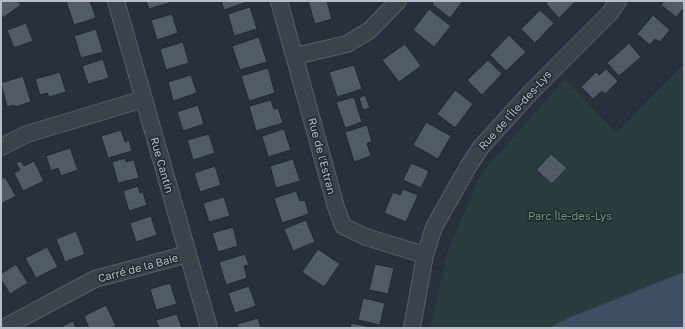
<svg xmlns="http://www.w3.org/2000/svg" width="685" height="329" viewBox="0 0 685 329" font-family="'Golos Text',sans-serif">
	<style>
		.green { fill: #293d3e }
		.water { fill: #3e4f63 }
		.building { fill: #505b67; stroke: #212933 }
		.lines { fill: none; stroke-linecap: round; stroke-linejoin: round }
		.minor-casing { stroke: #58606a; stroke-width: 18 }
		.minor { stroke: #3a424c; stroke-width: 16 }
		.labels { text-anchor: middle; stroke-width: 3; stroke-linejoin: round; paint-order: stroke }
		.street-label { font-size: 11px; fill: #b6bdc7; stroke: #1f2731 }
		.park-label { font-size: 11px; fill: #709677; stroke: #1f2731 }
	</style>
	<rect width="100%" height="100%" fill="#27303c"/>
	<path class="green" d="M684,64V272L568,318L549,328H430L448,251L481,174L565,79L616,133Z"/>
	<path class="water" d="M684,272V328H549L568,318Z"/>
	<g class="building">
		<path d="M1,1H18L21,5L3,18L1,14Z"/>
		<path d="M66,1H90L96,18L74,25Z"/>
		<path d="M146,1H172V2L149,9Z"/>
		<path d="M221,1H250L224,10Z"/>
		<path d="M308,1H327L332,19L315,24Z"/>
		<path d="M434,1H463L450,18L432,4Z"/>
		<path d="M549,1H576L559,18L546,4Z"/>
		<path d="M664,1H684V8L676,17L661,5Z"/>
		<path d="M250,7L257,29L234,36L228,14Z"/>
		<path d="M429,9L451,26L434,47L413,30Z"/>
		<path d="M540,10L554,23L535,43L521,29Z"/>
		<path d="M172,14L178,33L157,40L151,20Z"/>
		<path d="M653,15L670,30L660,42L655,39L650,45L637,34Z"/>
		<path d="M26,23L33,41L14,48L7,30Z"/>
		<path d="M96,29L103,52L81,58L74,36Z"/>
		<path d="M509,35L526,52L506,71L490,55Z"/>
		<path d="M259,37L267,62L240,70L232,46Z"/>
		<path d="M183,42L189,63L166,70L160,49Z"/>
		<path d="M629,43L641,57L619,76L607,63Z"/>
		<path d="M405,44L421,66L399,82L382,60Z"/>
		<path d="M103,59L109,78L88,84L82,66Z"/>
		<path d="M488,60L502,74L482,95L467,80Z"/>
		<path d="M354,65L362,89L337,97L329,72Z"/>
		<path d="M268,68L275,93L249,101L241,76Z"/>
		<path d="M606,69L618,81L605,94L602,91L593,99L581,87L596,72L599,75Z"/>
		<path d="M60,72L66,92L49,97L47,93L40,95L35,79Z"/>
		<path d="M191,75L197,93L173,101L168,82Z"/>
		<path d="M23,76L31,102L15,107L14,105L7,107L1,83Z"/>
		<path d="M455,90L473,104L455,128L437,114Z"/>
		<path d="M365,95L370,108L363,110L359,98Z"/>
		<path d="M354,97L362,122L345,128L336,102Z"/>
		<path d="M271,100L274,109L278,108L283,123L256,131L249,106Z"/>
		<path d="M198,105L204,124L183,131L177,112Z"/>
		<path d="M426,122L451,136L438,159L413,145Z"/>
		<path d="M367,125L372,142L367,143L371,156L354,162L345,132Z"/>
		<path d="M284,129L291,150L268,157L262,136Z"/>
		<path d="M121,130L125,142L129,140L132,151L108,158L101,136Z"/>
		<path d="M209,134L215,153L193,160L187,140Z"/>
		<path d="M70,148L78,170L61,176L58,168L51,171L46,156Z"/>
		<path d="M551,154L567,168L552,184L536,170Z"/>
		<path d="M125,158L126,162L134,160L139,178L118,183L112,162Z"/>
		<path d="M293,159L300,181L276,188L270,166Z"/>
		<path d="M21,161L24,166L34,161L44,181L23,191L14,173L20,170L16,163Z"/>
		<path d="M411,163L429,171L421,188L403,180Z"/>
		<path d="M215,166L221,185L200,192L194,173Z"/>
		<path d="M5,177L16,196L1,204V179Z"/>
		<path d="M138,186L140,193L143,192L147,205L129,211L123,191Z"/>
		<path d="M403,189L418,195L406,222L384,213L393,192L400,195Z"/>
		<path d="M296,191L300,201L305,200L309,214L282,223L274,198Z"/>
		<path d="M224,197L230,216L209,222L203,203Z"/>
		<path d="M151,216L157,235L136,242L130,223Z"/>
		<path d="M306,220L315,242L293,251L284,229Z"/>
		<path d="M233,227L238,246L218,252L212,233Z"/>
		<path d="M76,231L85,254L65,262L56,239Z"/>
		<path d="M47,247L58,267L36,278L25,258Z"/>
		<path d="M318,249L340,264L324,287L302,272Z"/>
		<path d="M245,254L249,265L244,266L247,278L226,285L219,262Z"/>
		<path d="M16,264L28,283L10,294L1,279V274Z"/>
		<path d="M375,264L394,268L388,294L369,290Z"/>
		<path d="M170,283L177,304L156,310L150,289Z"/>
		<path d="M249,286L256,306L235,313L228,293Z"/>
		<path d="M363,298L385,303L380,325L358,320Z"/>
		<path d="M106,305L116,326L112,328H89L84,316Z"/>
		<path d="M177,314L182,328H159L156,320Z"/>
		<path d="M258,318L261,328H238L237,324Z"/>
		<path d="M73,321L76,328H59Z"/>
		<path d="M351,323L376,328H350Z"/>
	</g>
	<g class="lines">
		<g class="minor-casing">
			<g id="minor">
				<path d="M116,1L209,328"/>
				<path d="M279,1L336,207L343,226L366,237L425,255"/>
				<path d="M295,56L347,44L370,30L398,1"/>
				<path d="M1,147L27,134L144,99"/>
				<path d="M3,328L95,279L188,254"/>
				<path d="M412,328L425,255L434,227L468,167L481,147L531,92L610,13L618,1"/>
			</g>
		</g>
		<use href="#minor" class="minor"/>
	</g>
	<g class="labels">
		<g class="street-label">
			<text transform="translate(515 110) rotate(-48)" y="4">Rue de l'Île-des-Lys</text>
			<text transform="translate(322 156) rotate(75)" y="4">Rue de l'Estran</text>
			<text transform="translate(162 165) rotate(74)" y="4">Rue Cantin</text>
			<text transform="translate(138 268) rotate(-15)" y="4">Carré de la Baie</text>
		</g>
		<g class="park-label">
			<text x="570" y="220">Parc Île-des-Lys</text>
		</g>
	</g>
	<rect width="685" height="329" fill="none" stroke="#b6bdc7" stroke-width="4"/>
</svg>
